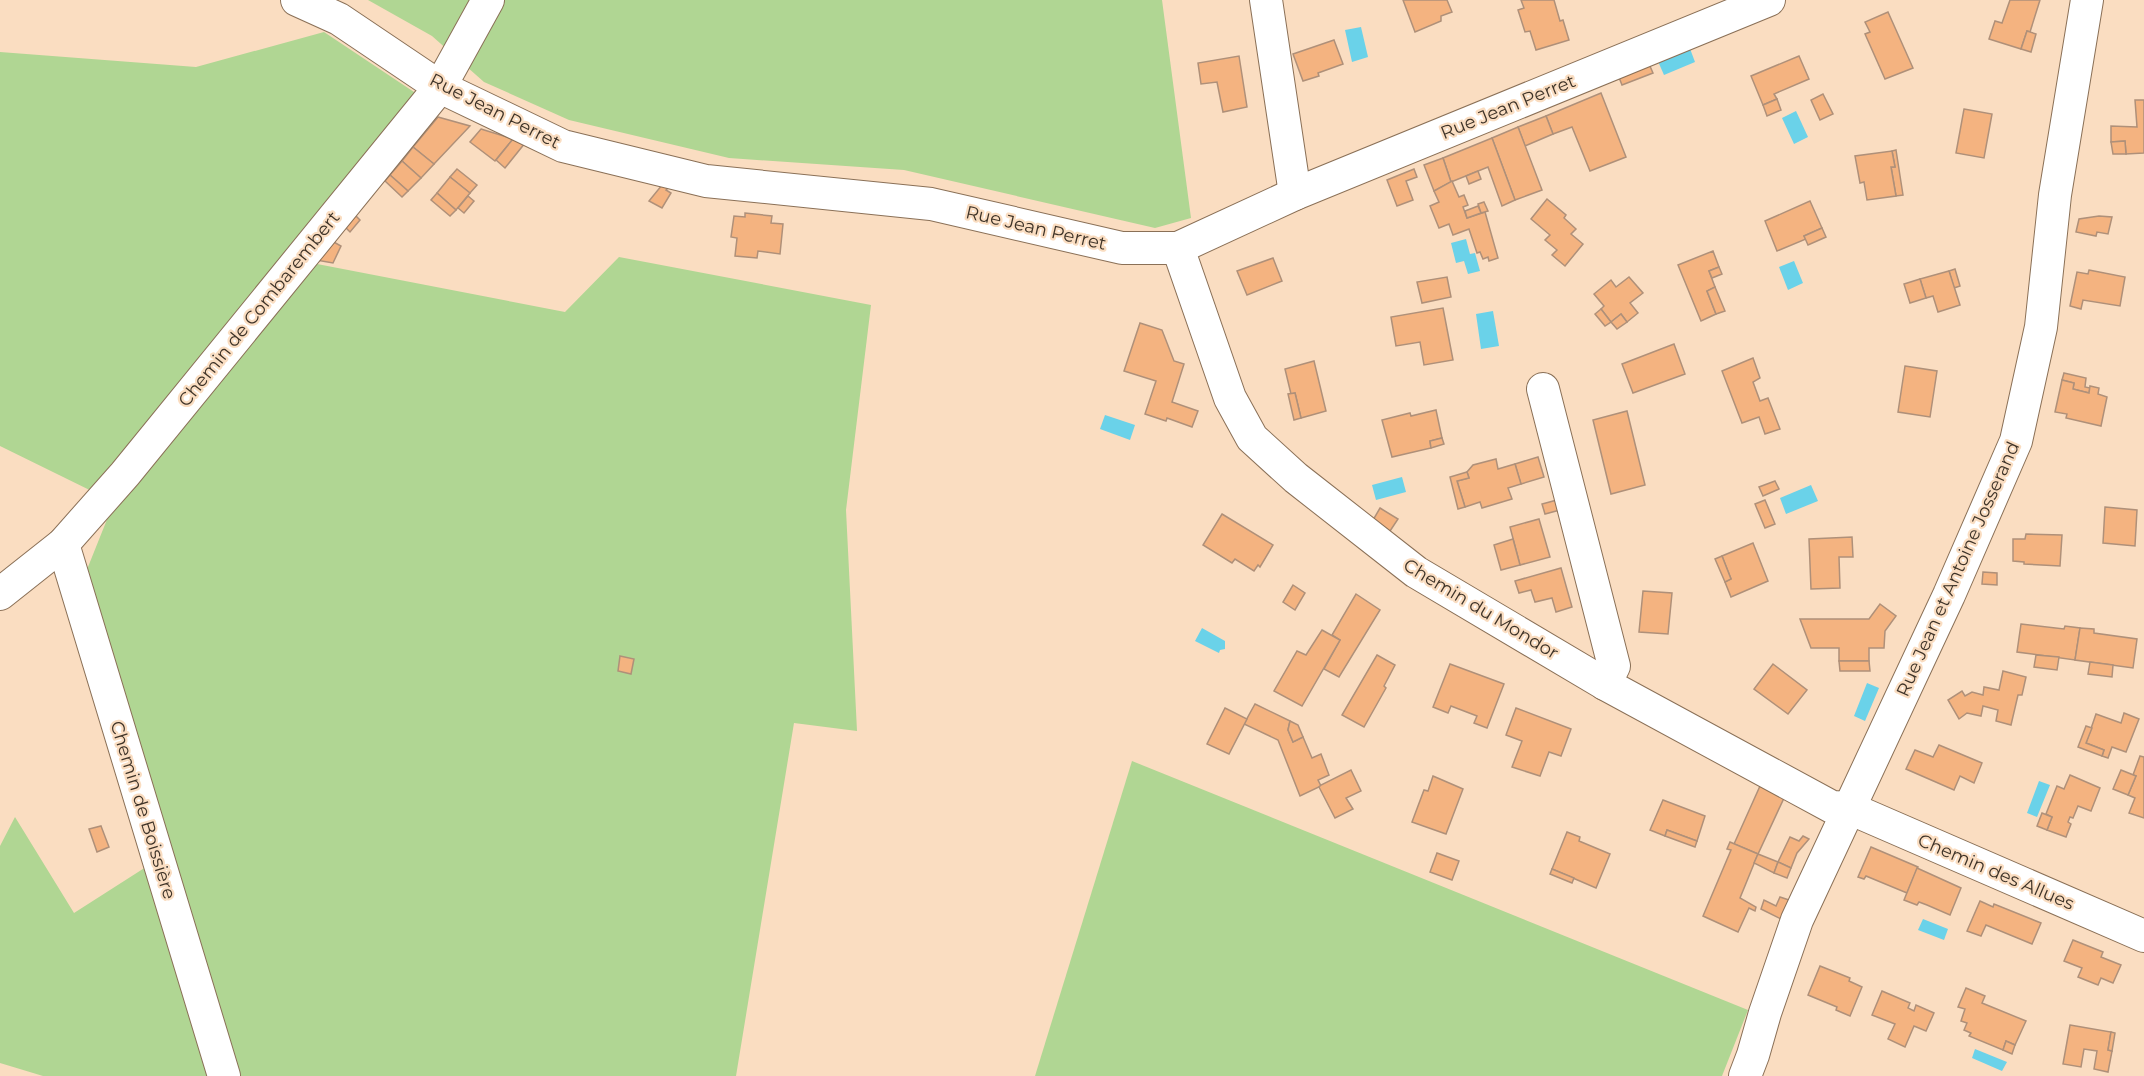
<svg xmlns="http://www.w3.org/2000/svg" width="2144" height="1076" viewBox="0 0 2144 1076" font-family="Montserrat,sans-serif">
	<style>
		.green { fill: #b0d693 }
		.water { fill: #6ad2e9 }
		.building { fill: #f4b380; stroke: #af9079; stroke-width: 1.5 }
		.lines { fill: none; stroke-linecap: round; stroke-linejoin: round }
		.minor-casing { stroke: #8a7057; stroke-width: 34 }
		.minor { stroke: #fff; stroke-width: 32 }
		.labels { text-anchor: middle; stroke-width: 4.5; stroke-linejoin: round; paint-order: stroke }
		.street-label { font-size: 18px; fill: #3e3328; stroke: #faddc1 }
	</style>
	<rect width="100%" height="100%" fill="#faddc1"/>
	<g class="green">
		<path d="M368,0H1162L1191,218L1155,228L904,170L729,158L569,120L484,82L432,36Z"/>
		<path d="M324,32L417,94L286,258L565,312L619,257L871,305L846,510L857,731L794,723L736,1076H43L0,1063V846L15,817L74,913L171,851L86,572L114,502L0,446V52L196,67Z"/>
		<path d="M1132,761L1748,1010L1722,1076H1035Z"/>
	</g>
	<g class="water">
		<path d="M1361,27L1368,57L1352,62L1345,30Z"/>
		<path d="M1689,46L1695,62L1664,75L1657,59Z"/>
		<path d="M1796,111L1808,137L1794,144L1782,118Z"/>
		<path d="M1466,239L1470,254L1475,253L1480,271L1468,274L1464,261L1456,263L1451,243Z"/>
		<path d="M1794,261L1803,283L1788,290L1779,267Z"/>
		<path d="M1493,311L1499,346L1481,349L1476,314Z"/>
		<path d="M1105,415L1135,425L1130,440L1100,429Z"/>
		<path d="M1402,477L1406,492L1376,500L1372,485Z"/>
		<path d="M1811,485L1818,501L1786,514L1780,498Z"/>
		<path d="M1202,628L1225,641V649L1220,650L1219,653L1195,641Z"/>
		<path d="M1867,683L1879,688L1865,721L1854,716Z"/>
		<path d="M2039,781L2050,785L2037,817L2027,813Z"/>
		<path d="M1923,919L1948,929L1944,940L1918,930Z"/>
		<path d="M1975,1049L2007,1062L2002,1071L1972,1058Z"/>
	</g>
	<g class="building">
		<path d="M1403,0H1447L1452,12L1441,16V21L1415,32Z"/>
		<path d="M1521,0H1554L1560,21L1563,20L1569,40L1536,50L1530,31L1525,32L1518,10L1524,8Z"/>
		<path d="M2010,0H2040L2030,32L2027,31L2021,49L1989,39L1995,21L2002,23Z"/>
		<path d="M1888,12L1913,68L1885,79L1865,34L1870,32L1865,22Z"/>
		<path d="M2027,31L2036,34L2031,52L2021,49Z"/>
		<path d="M1334,40L1343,64L1318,73L1319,76L1303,81L1293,54Z"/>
		<path d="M1239,56L1247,107L1223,112L1217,82L1201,84L1198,63Z"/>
		<path d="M1799,56L1809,79L1774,94L1777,99L1763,105L1751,76Z"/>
		<path d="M1646,57L1653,73L1622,85L1616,70Z"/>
		<path d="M1601,93L1626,157L1590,171L1572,127L1553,134L1546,116Z"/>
		<path d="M1823,94L1833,114L1820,120L1811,100Z"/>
		<path d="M1777,99L1781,110L1767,116L1763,105Z"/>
		<path d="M2135,100H2144V153L2126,154L2125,141L2111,142V126L2137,127Z"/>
		<path d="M1964,109L1992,114L1984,158L1956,153Z"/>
		<path d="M1546,116L1553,134L1525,146L1518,127Z"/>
		<path d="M438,117L470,126L434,164L413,147Z"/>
		<path d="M1518,127L1542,190L1515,200L1492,138Z"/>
		<path d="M481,129L513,139L495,161L470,142Z"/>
		<path d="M1492,138L1515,200L1502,206L1488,167L1451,182L1443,158Z"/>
		<path d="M513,139L525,143L505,168L496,160Z"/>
		<path d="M2125,141L2126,154H2113L2111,142Z"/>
		<path d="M413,147L434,164L421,178L402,161Z"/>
		<path d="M1896,150L1903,195L1896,196L1891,167H1895L1892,151Z"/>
		<path d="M1892,151L1895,167H1891L1896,196L1867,200L1864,182L1860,183L1855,156Z"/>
		<path d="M1443,158L1451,182L1434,191L1424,165Z"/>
		<path d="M402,161L421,178L408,191L390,175Z"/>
		<path d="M457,169L477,185L470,193L450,177Z"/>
		<path d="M1414,169L1417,177L1406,181L1413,200L1397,206L1387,180Z"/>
		<path d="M1478,171L1481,179L1469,184L1466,176Z"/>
		<path d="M390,175L408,191L402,197L385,181Z"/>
		<path d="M450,177L470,193L456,210L437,193Z"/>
		<path d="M1452,181L1459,197L1464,195L1468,205L1463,207L1467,218L1485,212L1498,258L1489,261L1488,257L1483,259L1480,252L1477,253L1469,229L1453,235L1449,224L1439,228L1430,206L1439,202L1434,191Z"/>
		<path d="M662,185L670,186L666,190L671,193L662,208L649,201Z"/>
		<path d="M437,193L456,210L450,216L431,200Z"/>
		<path d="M468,196L474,201L464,213L458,208Z"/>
		<path d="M1547,199L1566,215L1564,218L1576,229L1571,234L1583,244L1565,266L1552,255L1557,250L1545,240L1550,235L1531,219Z"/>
		<path d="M1810,201L1822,228L1804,236L1806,239L1777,251L1765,221Z"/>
		<path d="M1484,202L1488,211L1481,213L1478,204Z"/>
		<path d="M1478,206L1481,213L1467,218L1465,211Z"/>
		<path d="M745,213L772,216L771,223L783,224L780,254L758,251L757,258L735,256L737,238L731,237L734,216L745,217Z"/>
		<path d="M355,215L360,220L350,232L345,227Z"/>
		<path d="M2099,216L2112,217L2108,234L2097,232L2096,236L2076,232L2079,219Z"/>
		<path d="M1822,228L1826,237L1808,245L1804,236Z"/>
		<path d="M332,241L341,246L333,263L316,260Z"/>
		<path d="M1713,251L1719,267L1709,271L1715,287L1707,291L1716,314L1701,321L1678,265Z"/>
		<path d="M1273,258L1282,281L1247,295L1237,271Z"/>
		<path d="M1719,267L1722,274L1712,278L1709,271Z"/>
		<path d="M1955,269L1960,286L1954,288L1949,271Z"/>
		<path d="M2089,270L2125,277L2120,306L2083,300L2081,309L2070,306L2077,272L2088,274Z"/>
		<path d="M1949,271L1960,305L1938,312L1933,296L1926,298L1920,279Z"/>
		<path d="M1447,277L1451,297L1422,303L1417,282Z"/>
		<path d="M1629,277L1643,293L1630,303L1638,313L1627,322L1621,314L1611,322L1601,309L1604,306L1594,294L1611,280L1616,287Z"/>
		<path d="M1920,279L1926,298L1910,303L1904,284Z"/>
		<path d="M1715,287L1725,311L1716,314L1707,291Z"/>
		<path d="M1443,308L1453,360L1424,365L1420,342L1396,346L1391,317Z"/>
		<path d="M1601,309L1611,322L1605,326L1595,314Z"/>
		<path d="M1621,314L1627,322L1617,329L1611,322Z"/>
		<path d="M1140,323L1162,330L1174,361L1184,364L1172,402L1198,411L1192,427L1167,418L1166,421L1145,414L1156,381L1124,371Z"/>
		<path d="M1674,344L1685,374L1633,393L1622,364Z"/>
		<path d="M1753,358L1760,378L1753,382L1760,401L1768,398L1780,429L1765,434L1759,417L1742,423L1722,371Z"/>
		<path d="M1314,361L1326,411L1301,418L1295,393L1291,394L1285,369Z"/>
		<path d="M1905,366L1937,371L1930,417L1898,412Z"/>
		<path d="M2064,373L2086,378L2085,387L2090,388L2089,393L2073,389L2074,383L2062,380Z"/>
		<path d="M2062,380L2074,383L2073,389L2089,393L2090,386L2099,388L2098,394L2107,397L2101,426L2066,418L2067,414L2055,412Z"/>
		<path d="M1295,393L1301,418L1294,420L1288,394Z"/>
		<path d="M1436,410L1442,438L1430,441L1431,448L1392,457L1382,420L1410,413L1411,416Z"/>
		<path d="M1627,411L1645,485L1611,494L1593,420Z"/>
		<path d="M1442,438L1444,444L1431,448L1430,441Z"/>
		<path d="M1538,457L1544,477L1521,484L1515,464Z"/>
		<path d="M1496,459L1498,469L1515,464L1521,484L1508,488L1512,499L1482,508L1480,502L1465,507L1457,481L1469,478L1467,472L1473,465Z"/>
		<path d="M1467,472L1469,478L1457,481L1465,507L1458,509L1450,477Z"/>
		<path d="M1775,481L1779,489L1763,496L1759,487Z"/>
		<path d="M1557,500L1560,510L1545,514L1542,504Z"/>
		<path d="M1765,500L1775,524L1765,528L1755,504Z"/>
		<path d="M2105,507L2137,510L2135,546L2103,543Z"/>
		<path d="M1380,508L1398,519L1388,534L1373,520Z"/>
		<path d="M1222,514L1273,545L1260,567L1258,565L1254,571L1235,559L1232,563L1203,545Z"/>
		<path d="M1539,519L1550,557L1520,565L1510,527Z"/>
		<path d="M2026,534L2062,535L2060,566L2024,564V562L2013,561V539H2025Z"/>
		<path d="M1852,537L1853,557H1839L1840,588L1811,589L1809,539Z"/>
		<path d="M1513,539L1520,565L1501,570L1494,545Z"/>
		<path d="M1753,543L1768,581L1731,597L1725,582L1731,579L1722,556Z"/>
		<path d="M1722,556L1731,579L1725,582L1715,559Z"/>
		<path d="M1561,568L1572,607L1556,612L1552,598L1535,602L1531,590L1519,593L1515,581Z"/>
		<path d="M1983,572L1997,573V585L1982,584Z"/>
		<path d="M1293,585L1305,593L1295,610L1283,602Z"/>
		<path d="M1643,591L1672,593L1668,634L1639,632Z"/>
		<path d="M1356,594L1380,610L1339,677L1324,669L1340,640L1332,635Z"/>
		<path d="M1880,604L1896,616L1885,631L1884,648H1869V661H1839V648H1811L1800,619H1869Z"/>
		<path d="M2021,624L2064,629L2065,626L2080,628L2075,660L2017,652Z"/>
		<path d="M2080,628L2094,629V633L2137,639L2133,668L2075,660Z"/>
		<path d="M1322,630L1340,640L1302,706L1274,691L1297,651L1306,655Z"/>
		<path d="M1377,655L1395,665L1384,686L1386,688L1364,727L1342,715Z"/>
		<path d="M2036,655L2059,657L2057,670L2034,667Z"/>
		<path d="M620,656L634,659L631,674L618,671Z"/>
		<path d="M1839,661H1869L1870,671H1840Z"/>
		<path d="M2090,662L2113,665L2112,677L2088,674Z"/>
		<path d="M1450,664L1504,684L1487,728L1474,723L1477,716L1451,706L1448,713L1433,707Z"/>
		<path d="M1773,664L1807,690L1788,714L1754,689Z"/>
		<path d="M2003,671L2026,677L2022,695H2018L2011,725L1996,721L1998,710L1983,706L1981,716L1967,713L1959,719L1948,700L1962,691L1965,696L1972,692L1983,695L1984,687L1999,690Z"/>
		<path d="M1255,704L1290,721L1288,730L1293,742L1303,737L1312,758L1321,754L1329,775L1318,780L1321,786L1300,796L1278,740L1244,724Z"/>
		<path d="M1225,708L1247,719L1229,754L1207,744Z"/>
		<path d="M1516,708L1571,729L1561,756L1549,752L1540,776L1512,767L1522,741L1506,735Z"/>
		<path d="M2124,713L2139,719L2126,752L2112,747L2108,758L2102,756L2104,750L2086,743L2096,714L2121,723Z"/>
		<path d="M1290,721L1298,725L1303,737L1293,742L1288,730Z"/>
		<path d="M2086,726L2092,728L2086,743L2104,750L2102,756L2078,747Z"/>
		<path d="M1939,745L1982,763L1974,783L1960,776L1954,790L1906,769L1915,750L1933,757Z"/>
		<path d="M2140,756L2144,757V818L2129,813L2135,798L2128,795L2136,776L2133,775Z"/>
		<path d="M1351,770L1361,791L1346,798L1353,809L1335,818L1319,787L1321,785Z"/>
		<path d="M2121,770L2136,776L2128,795L2113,789Z"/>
		<path d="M2070,775L2100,788L2091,811L2078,806L2073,818L2070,817L2068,822L2071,824L2066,837L2047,830L2052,817L2046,814L2057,786L2064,789Z"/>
		<path d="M1433,776L1463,789L1446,834L1412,822L1424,790L1428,791Z"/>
		<path d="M1760,786L1784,798L1758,854L1734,844Z"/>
		<path d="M1663,800L1705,816L1697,841L1667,830L1665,836L1650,830Z"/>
		<path d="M2042,813L2052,817L2047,830L2037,826Z"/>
		<path d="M101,826L109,847L97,852L89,829Z"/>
		<path d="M1667,830L1697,841L1695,847L1665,836Z"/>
		<path d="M1567,832L1580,837L1579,841L1610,854L1596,888L1552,869Z"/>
		<path d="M1803,836L1809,839L1797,853L1791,868L1778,862L1790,837L1799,841Z"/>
		<path d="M1730,842L1758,854L1740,898L1756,907L1755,911L1749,908L1738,932L1703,916L1731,850L1727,849Z"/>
		<path d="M1871,847L1918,867L1907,893L1866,876L1864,879L1858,877Z"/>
		<path d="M1437,853L1459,861L1452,880L1430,872Z"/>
		<path d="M1758,854L1778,862L1774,873L1754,863Z"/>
		<path d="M1778,862L1791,868L1787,878L1774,873Z"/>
		<path d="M1917,868L1961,888L1950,915L1927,905L1919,902L1917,905L1904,900Z"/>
		<path d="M1552,869L1574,878L1572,883L1550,874Z"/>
		<path d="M1780,897L1792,901L1785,921L1761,909L1764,900L1776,906Z"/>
		<path d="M1980,901L1993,907L1994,904L2041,923L2032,944L1986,925L1981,936L1967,931Z"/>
		<path d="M2073,940L2103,952L2101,957L2121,965L2113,983L2101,978L2098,985L2078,977L2082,968L2064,961Z"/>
		<path d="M1820,966L1850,978L1849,981L1862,987L1850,1016L1836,1010L1837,1007L1808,995Z"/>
		<path d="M1966,988L1985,996L1982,1003L2026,1021L2015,1045L2006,1041L2003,1050L1969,1036L1971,1033L1964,1030L1967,1023L1961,1021L1965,1009L1958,1007Z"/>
		<path d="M1882,991L1910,1003L1908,1008L1914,1011L1916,1005L1934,1013L1926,1031L1914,1026L1905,1047L1888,1039L1895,1024L1872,1015Z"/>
		<path d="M2070,1025L2111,1032L2108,1050L2112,1051L2108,1072L2094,1069L2097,1051L2084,1049L2081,1067L2063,1064Z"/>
		<path d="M2111,1032L2115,1033L2112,1051L2108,1050Z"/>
		<path d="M2006,1041L2015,1045L2012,1054L2003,1050Z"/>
	</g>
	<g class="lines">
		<g class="minor-casing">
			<g id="minor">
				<path d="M297,0L339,19L440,87L563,146L706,181L931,204L1122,248H1178L1295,194L1769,0"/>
				<path d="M1266,0L1295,194"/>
				<path d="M1178,248L1230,398L1252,438L1296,478L1416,572L1605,684L1832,807L1849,808L2144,936"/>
				<path d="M1543,389L1614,666L1605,684"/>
				<path d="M63,544L224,1076"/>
				<path d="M0,594L63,544L125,474L440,87L488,0"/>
				<path d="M1745,1076L1753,1055L1765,1013L1797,920L1949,595L2016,441L2041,327L2055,195L2087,0"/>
			</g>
		</g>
		<use href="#minor" class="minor"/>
	</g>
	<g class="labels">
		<g class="street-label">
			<text transform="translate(1508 107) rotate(-22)" y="6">Rue Jean Perret</text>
			<text transform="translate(495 111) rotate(27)" y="6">Rue Jean Perret</text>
			<text transform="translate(1036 228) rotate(13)" y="6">Rue Jean Perret</text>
			<text transform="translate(259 309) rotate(-51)" y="6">Chemin de Combarembert</text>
			<text transform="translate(1958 569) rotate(-66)" y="6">Rue Jean et Antoine Josserand</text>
			<text transform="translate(1481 609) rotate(31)" y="6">Chemin du Mondor</text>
			<text transform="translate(143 810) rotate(73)" y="6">Chemin de Boissière</text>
			<text transform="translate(1996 872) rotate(23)" y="6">Chemin des Allues</text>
		</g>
	</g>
</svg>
